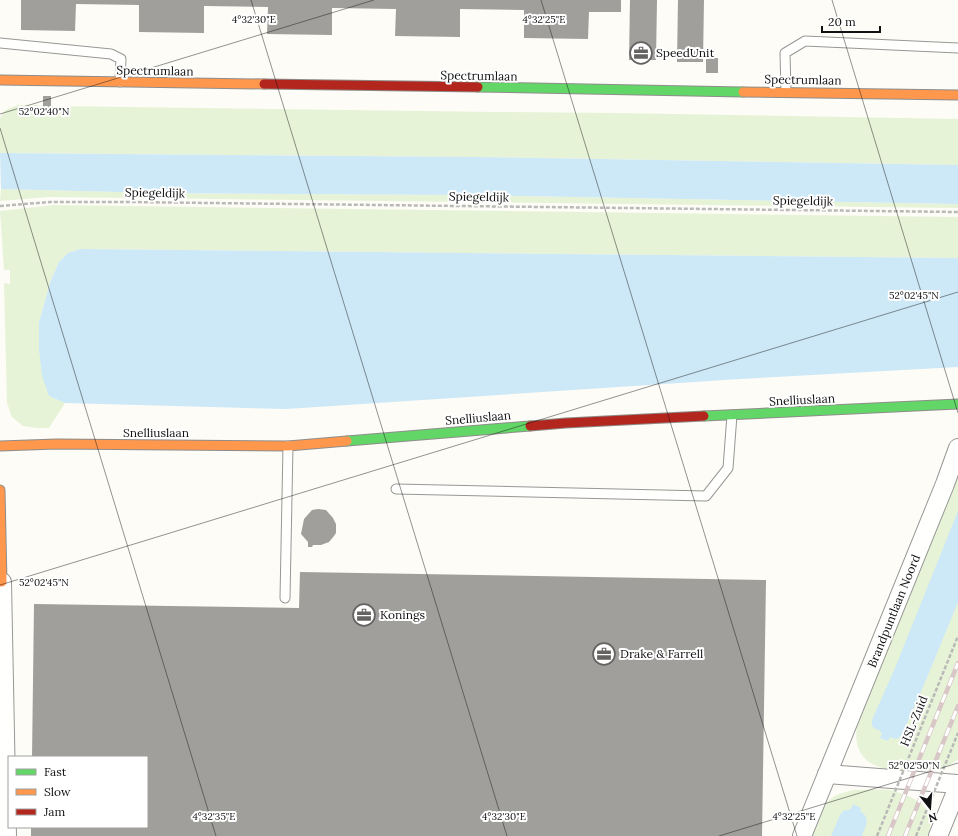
<svg xmlns="http://www.w3.org/2000/svg" width="958" height="836" viewBox="0 0 958 836" font-family="Lora,serif">
	<style>
		.green { fill: #e7f3d7 }
		.water { fill: #cde8f7 }
		.building { fill: #a19f9c }
		.lines { fill: none; stroke-linecap: round; stroke-linejoin: round }
		.lane-casing { stroke: #979795; stroke-width: 11 }
		.street-casing { stroke: #979795; stroke-width: 20 }
		.fast-casing { stroke: #8e8d8b; stroke-width: 11 }
		.slow-casing { stroke: #8e8d8b; stroke-width: 11 }
		.jam-casing { stroke: #8e8d8b; stroke-width: 11 }
		.path { stroke: #b9b9b8; stroke-width: 2.5; stroke-dasharray: 4 2; stroke-linecap: butt }
		.lane { stroke: #fffffe; stroke-width: 9 }
		.street { stroke: #fffffe; stroke-width: 18 }
		.fast { stroke: #63d668; stroke-width: 9 }
		.slow { stroke: #ff974d; stroke-width: 9 }
		.jam { stroke: #b3261e; stroke-width: 9 }
		.rail-casing { stroke: #d9c6c7; stroke-width: 4.5 }
		.rail { stroke: #fff; stroke-width: 3; stroke-dasharray: 9; stroke-linecap: butt }
		.path-bridge { stroke: #b9b9b8; stroke-width: 2.5; stroke-dasharray: 4 2; stroke-linecap: butt }
		.ticks { fill: none; stroke: #111; stroke-width: 1; stroke-opacity: 0.45 }
		.labels { text-anchor: middle; stroke-width: 4; stroke-linejoin: round; paint-order: stroke }
		.poi-label { font-size: 12px; fill: #111; stroke: #fff; text-anchor: start }
		.street-label { font-size: 12px; fill: #111; stroke: #fff }
		.ticks-label { font-size: 10px; text-anchor: middle; fill: #111; stroke: #fff; stroke-width: 4; stroke-linejoin: round; paint-order: stroke }
	</style>
	<rect width="100%" height="100%" fill="#fdfcf7"/>
	<g class="green">
		<path d="M18,105H39L38,112L55,114L56,106L496,112L616,113L958,119V165L474,157L0,153V118L5,110Z"/>
		<path d="M1,189L158,193L465,195L958,204V208L49,197L0,201Z"/>
		<path d="M54,205L958,217V258L80,249L68,253L59,262L51,280L39,322V350L49,396L65,403L49,428H37L23,426L12,417L7,403L4,283L10,284V270H4L0,211Z"/>
		<path d="M958,475V759C944,772 923,772 904,770C895,770 885,770 877,766C858,759 853,740 858,722Z"/>
		<path d="M855,790C866,790 879,789 890,790C896,791 902,794 908,796C927,804 934,816 929,836H811C817,821 823,800 839,794C844,792 850,791 855,790Z"/>
	</g>
	<g class="water">
		<path d="M0,153L474,157L958,165V204L465,195L158,193L1,189Z"/>
		<path d="M80,249L958,258V367L740,379L286,409L65,403L49,396L42,376L39,350V322L51,280L59,262L68,253Z"/>
		<path d="M958,511V602L926,680L903,732L899,738L895,739L890,737L888,741L880,738L882,733C877,727 871,731 872,720L895,668Z"/>
		<path d="M853,804L861,808L860,811C871,818 866,826 862,836H831L840,815L843,811L851,809Z"/>
	</g>
	<g class="building">
		<path d="M21,0H621V12H589L588,39L524,38V10L460,9V37L395,36L396,9L332,8V35L267,34L268,7L204,6V33L139,32V5L76,4L75,31L21,30Z"/>
		<path d="M630,0H657L656,60H629Z"/>
		<path d="M678,0H704L703,62H677Z"/>
		<rect x="706" y="58" width="12" height="15"/>
		<rect x="43" y="96" width="8" height="12"/>
		<path d="M318,509L326,510L333,518L336,524V533L334,536L329,542L321,545H313L312,547H308V542L301,534L304,519L312,510Z"/>
		<path d="M300,572L766,580L762,836H31V827H147V757H32L34,604L299,608Z"/>
	</g>
	<g class="lines">
		<g class="lane-casing">
			<g id="lane">
				<path d="M0,43L111,54L121,59L120,82"/>
				<path d="M786,92L785,53L805,41L958,48"/>
				<path d="M396,489L706,496L728,468L732,415"/>
				<path d="M285,598L288,446"/>
			</g>
		</g>
		<g class="street-casing">
			<g id="street">
				<path d="M2,582L7,836"/>
				<path d="M827,774L958,784"/>
				<path d="M802,836L945,484L958,448"/>
				<path d="M938,836L958,787"/>
			</g>
		</g>
		<g class="fast-casing">
			<g id="fast">
				<path d="M478,87L743,92"/>
				<path d="M704,416L958,404"/>
				<path d="M347,441L530,426"/>
			</g>
		</g>
		<g class="slow-casing">
			<g id="slow">
				<path d="M0,80L264,84"/>
				<path d="M743,92L958,95"/>
				<path d="M0,446L57,444L288,446L347,441"/>
				<path d="M0,490L2,582H0"/>
			</g>
		</g>
		<g class="jam-casing">
			<g id="jam">
				<path d="M264,84L478,87"/>
				<path d="M530,426L566,423L704,416"/>
			</g>
		</g>
		<path class="path" d="M0,206L50,202H128L958,212"/>
		<use href="#lane" class="lane"/>
		<use href="#street" class="street"/>
		<use href="#fast" class="fast"/>
		<use href="#slow" class="slow"/>
		<use href="#jam" class="jam"/>
		<g class="rail-casing">
			<g id="rail">
				<path d="M888,836L958,663"/>
				<path d="M905,836L958,706"/>
			</g>
		</g>
		<use href="#rail" class="rail"/>
		<g class="path-bridge">
			<path d="M877,836L958,636"/>
			<path d="M916,836L958,733"/>
		</g>
	</g>
	<path class="ticks" d="M251,0L507,836M541,0L797,836M832,0L958,413M0,114L374,0M0,128L216,836M0,585L958,292M719,836L958,763"/>
	<defs>
		<g id="office-ring" transform="scale(1.15)"><circle r="9.5" fill="#fff" stroke="#646362" stroke-width="1.5"/><path d="M-6-3h4V-5.5h4V-3h4V5H-6ZM-1-4.5V-3h2v-1.5ZM-6 0V1H6V0Z" fill="#646362"/></g>
	</defs>
	<g fill-rule="evenodd">
		<use href="#office-ring" x="641" y="53"/>
		<use href="#office-ring" x="364" y="615"/>
		<use href="#office-ring" x="604" y="654"/>
	</g>
	<g class="labels">
		<g class="poi-label">
			<text x="656" y="57">SpeedUnit</text>
			<text x="380" y="619">Konings</text>
			<text x="620" y="658">Drake &amp; Farrell</text>
		</g>
		<g class="street-label">
			<text transform="translate(155 71) rotate(1)" y="4">Spectrumlaan</text>
			<text transform="translate(479 76) rotate(1)" y="4">Spectrumlaan</text>
			<text transform="translate(803 80) rotate(1)" y="4">Spectrumlaan</text>
			<text transform="translate(155 193) rotate(1)" y="4">Spiegeldijk</text>
			<text transform="translate(479 197) rotate(1)" y="4">Spiegeldijk</text>
			<text transform="translate(803 201) rotate(1)" y="4">Spiegeldijk</text>
			<text transform="translate(802 400) rotate(-3)" y="4">Snelliuslaan</text>
			<text transform="translate(478 418) rotate(-5)" y="4">Snelliuslaan</text>
			<text x="156" y="437">Snelliuslaan</text>
			<text transform="translate(894 611) rotate(-68)" y="4">Brandpuntlaan Noord</text>
			<text transform="translate(914 721) rotate(-68)" y="4">HSL-Zuid</text>
		</g>
	</g>
	<g class="ticks-label">
		<text x="254" y="23">4°32'30"E</text>
		<text x="544" y="23">4°32'25"E</text>
		<text x="44" y="115">52°02'40"N</text>
		<text x="914" y="299">52°02'45"N</text>
		<text x="44" y="586">52°02'45"N</text>
		<text x="914" y="769">52°02'50"N</text>
		<text x="214" y="820">4°32'35"E</text>
		<text x="504" y="820">4°32'30"E</text>
		<text x="794" y="820">4°32'25"E</text>
	</g>
	<rect x="8" y="756" width="140" height="72" fill="#ffffff" stroke="#a0a0a0"/>
	<rect x="16" y="769" width="20" height="6" fill="#63d668" stroke="#a0a0a0"/>
	<text x="44" y="776" font-size="12" fill="#111111">Fast</text>
	<rect x="16" y="789" width="20" height="6" fill="#ff974d" stroke="#a0a0a0"/>
	<text x="44" y="796" font-size="12" fill="#111111">Slow</text>
	<rect x="16" y="809" width="20" height="6" fill="#b3261e" stroke="#a0a0a0"/>
	<text x="44" y="816" font-size="12" fill="#111111">Jam</text>
	<g transform="translate(930 808) rotate(163)" stroke="#ffffff" stroke-width="3" paint-order="stroke">
	<path d="M0-3L7 15L0 10L-7 15Z" fill="#111111"/>
	<text y="-6" font-size="11" font-weight="bold" text-anchor="middle" fill="#111111">N</text>
	</g>
	<path d="M822 26v6h58v-6" fill="none" stroke="#111111" stroke-width="2"/>
	<text x="828" y="26" font-size="12" fill="#111111" stroke="#ffffff" stroke-width="3" paint-order="stroke">20 m</text>
</svg>
